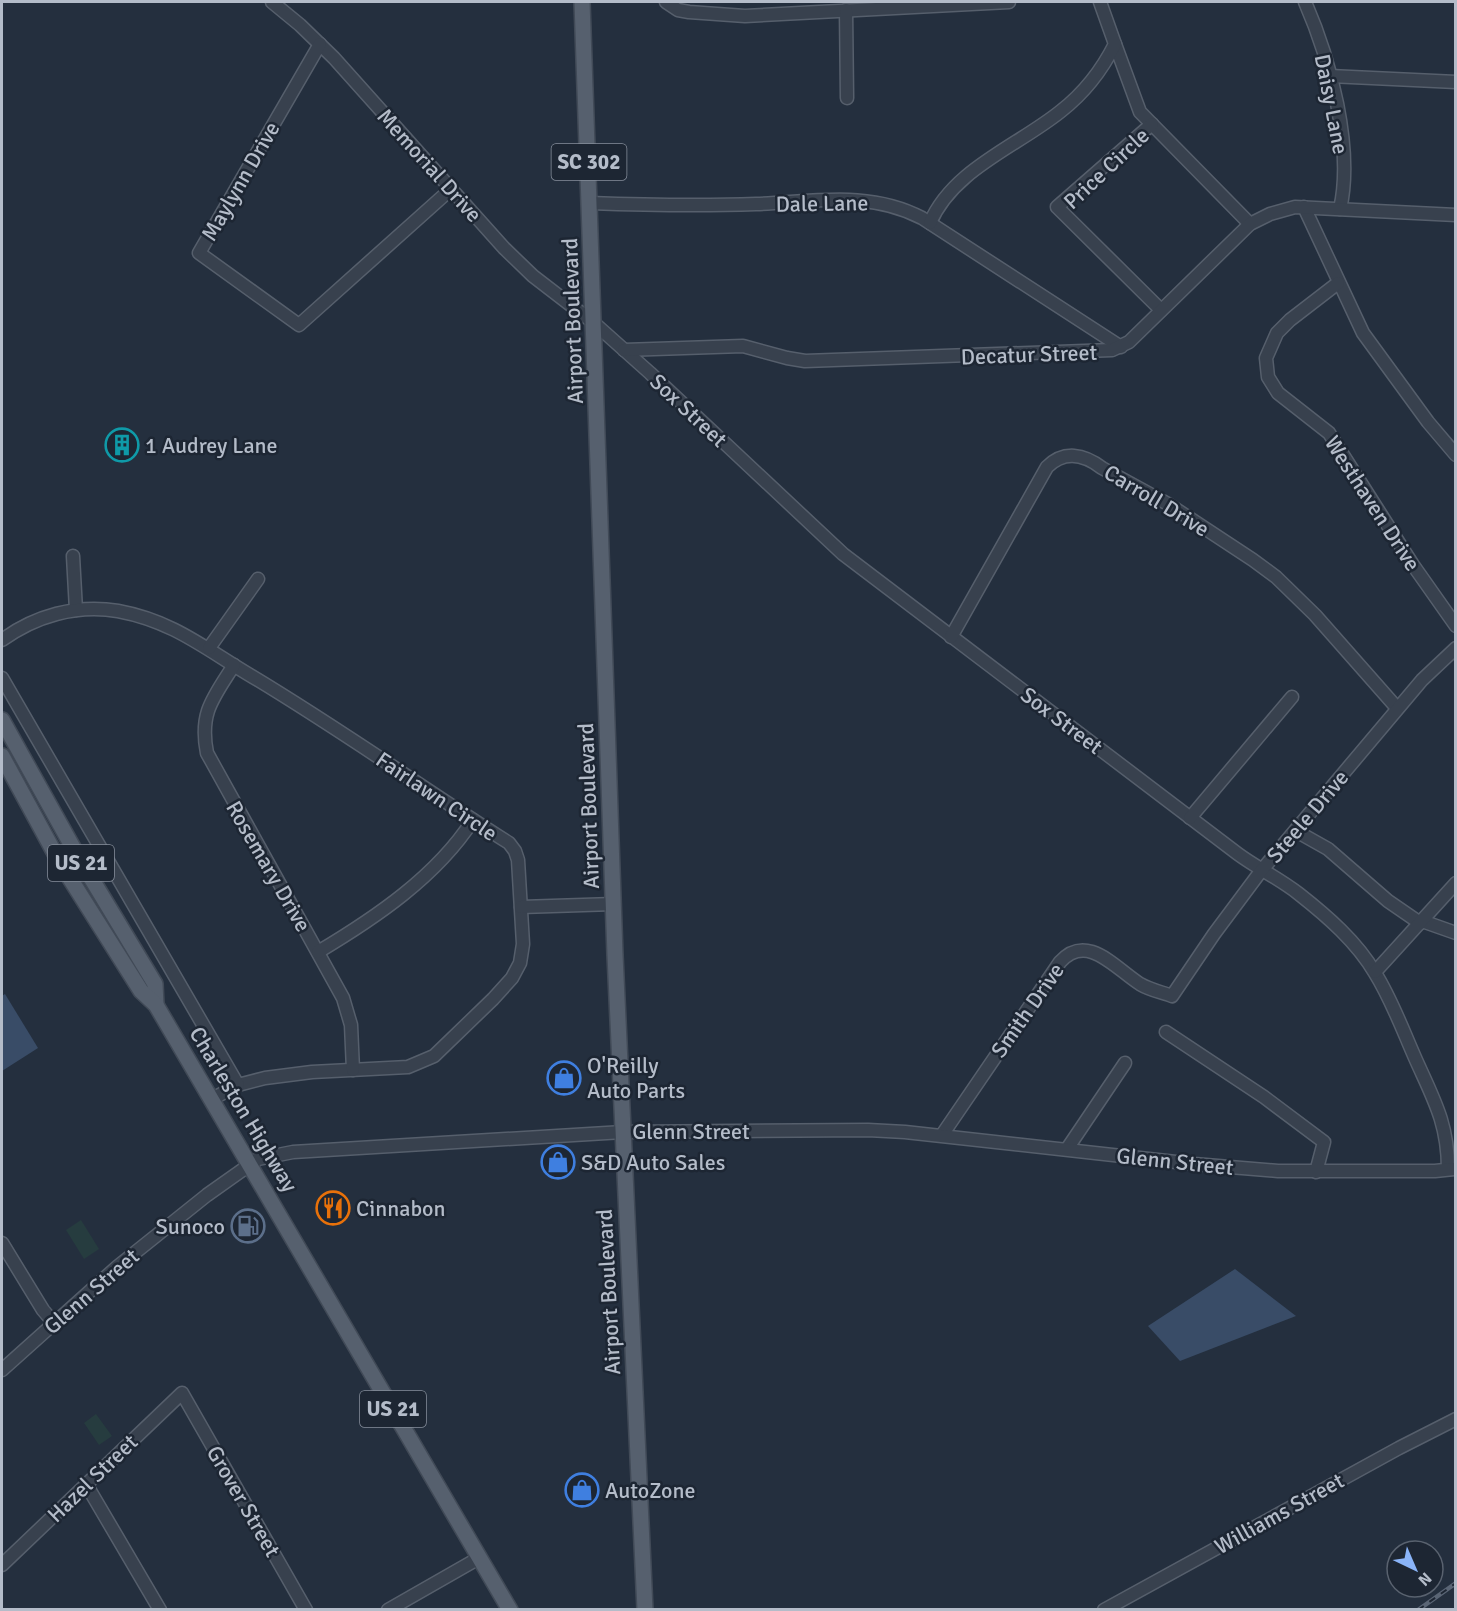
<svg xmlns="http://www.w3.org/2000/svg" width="1457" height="1611" viewBox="0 0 1457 1611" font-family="Signika,sans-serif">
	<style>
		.green { fill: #263c3f }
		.water { fill: #394c67 }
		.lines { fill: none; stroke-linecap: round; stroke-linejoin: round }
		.minor-casing { stroke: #565f6c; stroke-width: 15 }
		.major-casing { stroke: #414a57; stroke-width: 18 }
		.minor { stroke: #38414e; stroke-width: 12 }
		.major { stroke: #56606e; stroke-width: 15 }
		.rail-casing { stroke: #5a6575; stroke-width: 4.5 }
		.rail { stroke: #1d2633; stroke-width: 2; stroke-dasharray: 7; stroke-linecap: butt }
		.labels { text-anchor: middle; stroke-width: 5; stroke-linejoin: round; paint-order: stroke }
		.shield { fill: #1d2633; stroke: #878f9c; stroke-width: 1.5 }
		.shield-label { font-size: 21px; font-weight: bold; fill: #b4bcc9 }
		.street-label { font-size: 22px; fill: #b4bcc9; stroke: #1d2633 }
		.poi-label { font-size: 22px; fill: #b4bcc9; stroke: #1d2633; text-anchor: start }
	</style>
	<rect width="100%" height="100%" fill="#242f3e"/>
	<g class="green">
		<path d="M81,1220L99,1249L84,1259L66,1230Z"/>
		<path d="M96,1414L112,1436L99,1445L84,1423Z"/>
	</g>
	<g class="water">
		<path d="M5,994L38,1048L2,1071V996Z"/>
		<path d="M1235,1269L1296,1316L1180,1361L1148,1326Z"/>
	</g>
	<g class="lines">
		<g class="minor-casing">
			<g id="minor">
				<path d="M272,2L300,25L334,58L504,248L533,276L594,323L650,373L843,554L1238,854C1257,868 1280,879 1299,894C1327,916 1357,942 1375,973C1392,1000 1403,1031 1416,1060C1434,1100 1448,1124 1448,1169"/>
				<path d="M666,2L678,10L689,12L745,16L1009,2"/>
				<path d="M1305,2C1330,59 1354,148 1340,209"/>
				<path d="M846,10L847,98"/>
				<path d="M320,44L199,253L299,325L451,189"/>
				<path d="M1115,44L1140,112L1250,224"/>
				<path d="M1330,76L1456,82"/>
				<path d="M1152,124L1057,207L1161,310"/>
				<path d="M590,203C645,205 701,206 756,204C813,202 869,190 922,218L1121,347"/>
				<path d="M1304,207L1363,333L1428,422L1456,455"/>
				<path d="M930,223C953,169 1018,146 1061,111C1084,93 1102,70 1115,44L1100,2"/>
				<path d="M1338,283L1290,320L1277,333L1266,358L1268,377L1278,393L1329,433L1413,565L1456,626"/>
				<path d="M624,350L743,346L787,358L805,361L1112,350L1129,342L1250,224L1270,214L1295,207L1456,215"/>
				<path d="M73,556L76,610"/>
				<path d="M951,637L1047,467C1064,450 1084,454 1102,468L1168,504L1253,560L1276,577L1315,615L1397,708"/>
				<path d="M2,640C35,616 76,604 118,611C172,621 203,647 248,674C337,727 421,787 509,843L515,851L518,860L523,944L520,963L512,978L493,999L434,1056L408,1067L312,1072L265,1078L238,1085L212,1099"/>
				<path d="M209,648L258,579"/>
				<path d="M234,665C213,698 199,713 207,753L343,998L351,1025L353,1070"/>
				<path d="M2,678L238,1085"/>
				<path d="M1190,818L1292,697"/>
				<path d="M1296,831L1328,849L1388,901L1420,923"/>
				<path d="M521,907L614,904"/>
				<path d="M1422,921L1456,933"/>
				<path d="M318,952C375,918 436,877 473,820"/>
				<path d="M1375,972L1456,883"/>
				<path d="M1166,1032L1264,1097L1324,1142L1316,1172"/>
				<path d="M942,1135L1060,962C1087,932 1115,968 1140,984C1150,990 1161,992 1172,996L1214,934L1261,871L1422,680L1456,648"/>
				<path d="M1067,1149L1125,1063"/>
				<path d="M2,1243L43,1310L54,1323"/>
				<path d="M2,1370L117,1267L207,1195L258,1159L293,1152L623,1132L868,1130L905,1132L1194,1164L1278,1171H1435L1454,1169"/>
				<path d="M86,1484L160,1610"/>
				<path d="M2,1565L182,1393L306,1610"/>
				<path d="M388,1610L479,1558"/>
				<path d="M1104,1610L1399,1448L1456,1419"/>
			</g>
		</g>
		<g class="major-casing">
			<g id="major">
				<path d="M582,2L615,955L645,1610"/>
				<path d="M2,720L76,853L155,984L156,1005"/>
				<path d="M2,756L59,861L141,991L156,1005L510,1610"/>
			</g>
		</g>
		<use href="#minor" class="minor"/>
		<use href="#major" class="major"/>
		<g class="rail-casing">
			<path id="rail" d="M1418,1610L1456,1583"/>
		</g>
		<use href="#rail" class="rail"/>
	</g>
	<defs>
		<g id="building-ring" transform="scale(1.725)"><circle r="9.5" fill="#1d2633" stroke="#0f9aa8" stroke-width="1.5"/><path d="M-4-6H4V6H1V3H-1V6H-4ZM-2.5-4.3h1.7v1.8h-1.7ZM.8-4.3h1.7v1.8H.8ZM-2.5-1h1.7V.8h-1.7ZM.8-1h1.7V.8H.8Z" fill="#0f9aa8"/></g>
		<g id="shop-ring" transform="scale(1.725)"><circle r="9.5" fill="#1d2633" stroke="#3f7fe0" stroke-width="1.5"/><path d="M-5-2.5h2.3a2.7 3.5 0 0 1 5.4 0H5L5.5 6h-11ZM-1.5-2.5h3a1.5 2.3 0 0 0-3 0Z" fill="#3f7fe0"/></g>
		<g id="restaurant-ring" transform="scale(1.725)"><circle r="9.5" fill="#1d2633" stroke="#e8710a" stroke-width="1.5"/><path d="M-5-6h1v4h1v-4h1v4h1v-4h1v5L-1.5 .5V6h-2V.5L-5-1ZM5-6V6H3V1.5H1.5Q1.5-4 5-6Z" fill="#e8710a"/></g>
		<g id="fuel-ring" transform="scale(1.725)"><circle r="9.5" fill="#1d2633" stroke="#5c6f8a" stroke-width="1.5"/><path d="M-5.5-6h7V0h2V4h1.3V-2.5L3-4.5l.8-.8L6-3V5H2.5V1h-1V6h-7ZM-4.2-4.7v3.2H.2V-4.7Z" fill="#5c6f8a"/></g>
	</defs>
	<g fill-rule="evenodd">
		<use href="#building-ring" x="122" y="445"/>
		<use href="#shop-ring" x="564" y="1078"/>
		<use href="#shop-ring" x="558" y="1162"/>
		<use href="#restaurant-ring" x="333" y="1208"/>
		<use href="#fuel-ring" x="248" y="1226"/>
		<use href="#shop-ring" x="582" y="1490"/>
	</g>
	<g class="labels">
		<g class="shield">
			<rect x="551.5" y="144" width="75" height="36" rx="4.5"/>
			<rect x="48" y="845" width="66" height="36" rx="4.5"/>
			<rect x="360" y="1391" width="66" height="36" rx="4.5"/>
		</g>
		<g class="shield-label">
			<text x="589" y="169">SC 302</text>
			<text x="81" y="870">US 21</text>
			<text x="393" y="1416">US 21</text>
		</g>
		<g class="street-label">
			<text transform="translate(1332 104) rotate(79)" y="8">Daisy Lane</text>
			<text transform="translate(430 165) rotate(48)" y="8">Memorial Drive</text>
			<text transform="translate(1106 168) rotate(-43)" y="8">Price Circle</text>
			<text transform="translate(240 181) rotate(-60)" y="8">Maylynn Drive</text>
			<text transform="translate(822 203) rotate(-1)" y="8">Dale Lane</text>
			<text transform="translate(572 321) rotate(-92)" y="8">Airport Boulevard</text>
			<text transform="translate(1029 354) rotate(-2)" y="8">Decatur Street</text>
			<text transform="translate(689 410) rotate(43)" y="8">Sox Street</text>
			<text transform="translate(1157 500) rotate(31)" y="8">Carroll Drive</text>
			<text transform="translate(1373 503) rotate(57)" y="8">Westhaven Drive</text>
			<text transform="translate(1062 720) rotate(37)" y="8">Sox Street</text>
			<text transform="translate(437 796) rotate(34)" y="8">Fairlawn Circle</text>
			<text transform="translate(588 806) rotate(-92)" y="8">Airport Boulevard</text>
			<text transform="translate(1307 816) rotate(-50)" y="8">Steele Drive</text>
			<text transform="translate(269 866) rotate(60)" y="8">Rosemary Drive</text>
			<text transform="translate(1027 1010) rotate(-55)" y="8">Smith Drive</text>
			<text transform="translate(244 1109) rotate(59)" y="8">Charleston Highway</text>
			<text x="691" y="1139">Glenn Street</text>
			<text transform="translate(1175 1161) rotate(6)" y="8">Glenn Street</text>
			<text transform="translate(91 1291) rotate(-41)" y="8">Glenn Street</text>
			<text transform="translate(608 1292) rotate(-93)" y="8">Airport Boulevard</text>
			<text transform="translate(92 1478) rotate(-44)" y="8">Hazel Street</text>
			<text transform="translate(244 1501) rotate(60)" y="8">Grover Street</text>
			<text transform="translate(1279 1513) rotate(-29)" y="8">Williams Street</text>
		</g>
		<g class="poi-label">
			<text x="145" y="453">1 Audrey Lane</text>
			<text x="587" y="1073">O'Reilly<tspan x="587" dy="25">Auto Parts</tspan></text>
			<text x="581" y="1170">S&amp;D Auto Sales</text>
			<text x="356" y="1216">Cinnabon</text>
			<text x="225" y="1234" text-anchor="end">Sunoco</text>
			<text x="605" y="1498">AutoZone</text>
		</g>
	</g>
	<rect width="1457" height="1611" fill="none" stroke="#b4bcc9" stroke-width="6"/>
	<g transform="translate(1415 1569) rotate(136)"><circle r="28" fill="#1d2633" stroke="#59626f" stroke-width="1.5"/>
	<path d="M0-4.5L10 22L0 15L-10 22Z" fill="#8ab4f8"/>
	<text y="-9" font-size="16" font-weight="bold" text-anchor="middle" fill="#b4bcc9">N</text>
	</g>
</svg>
